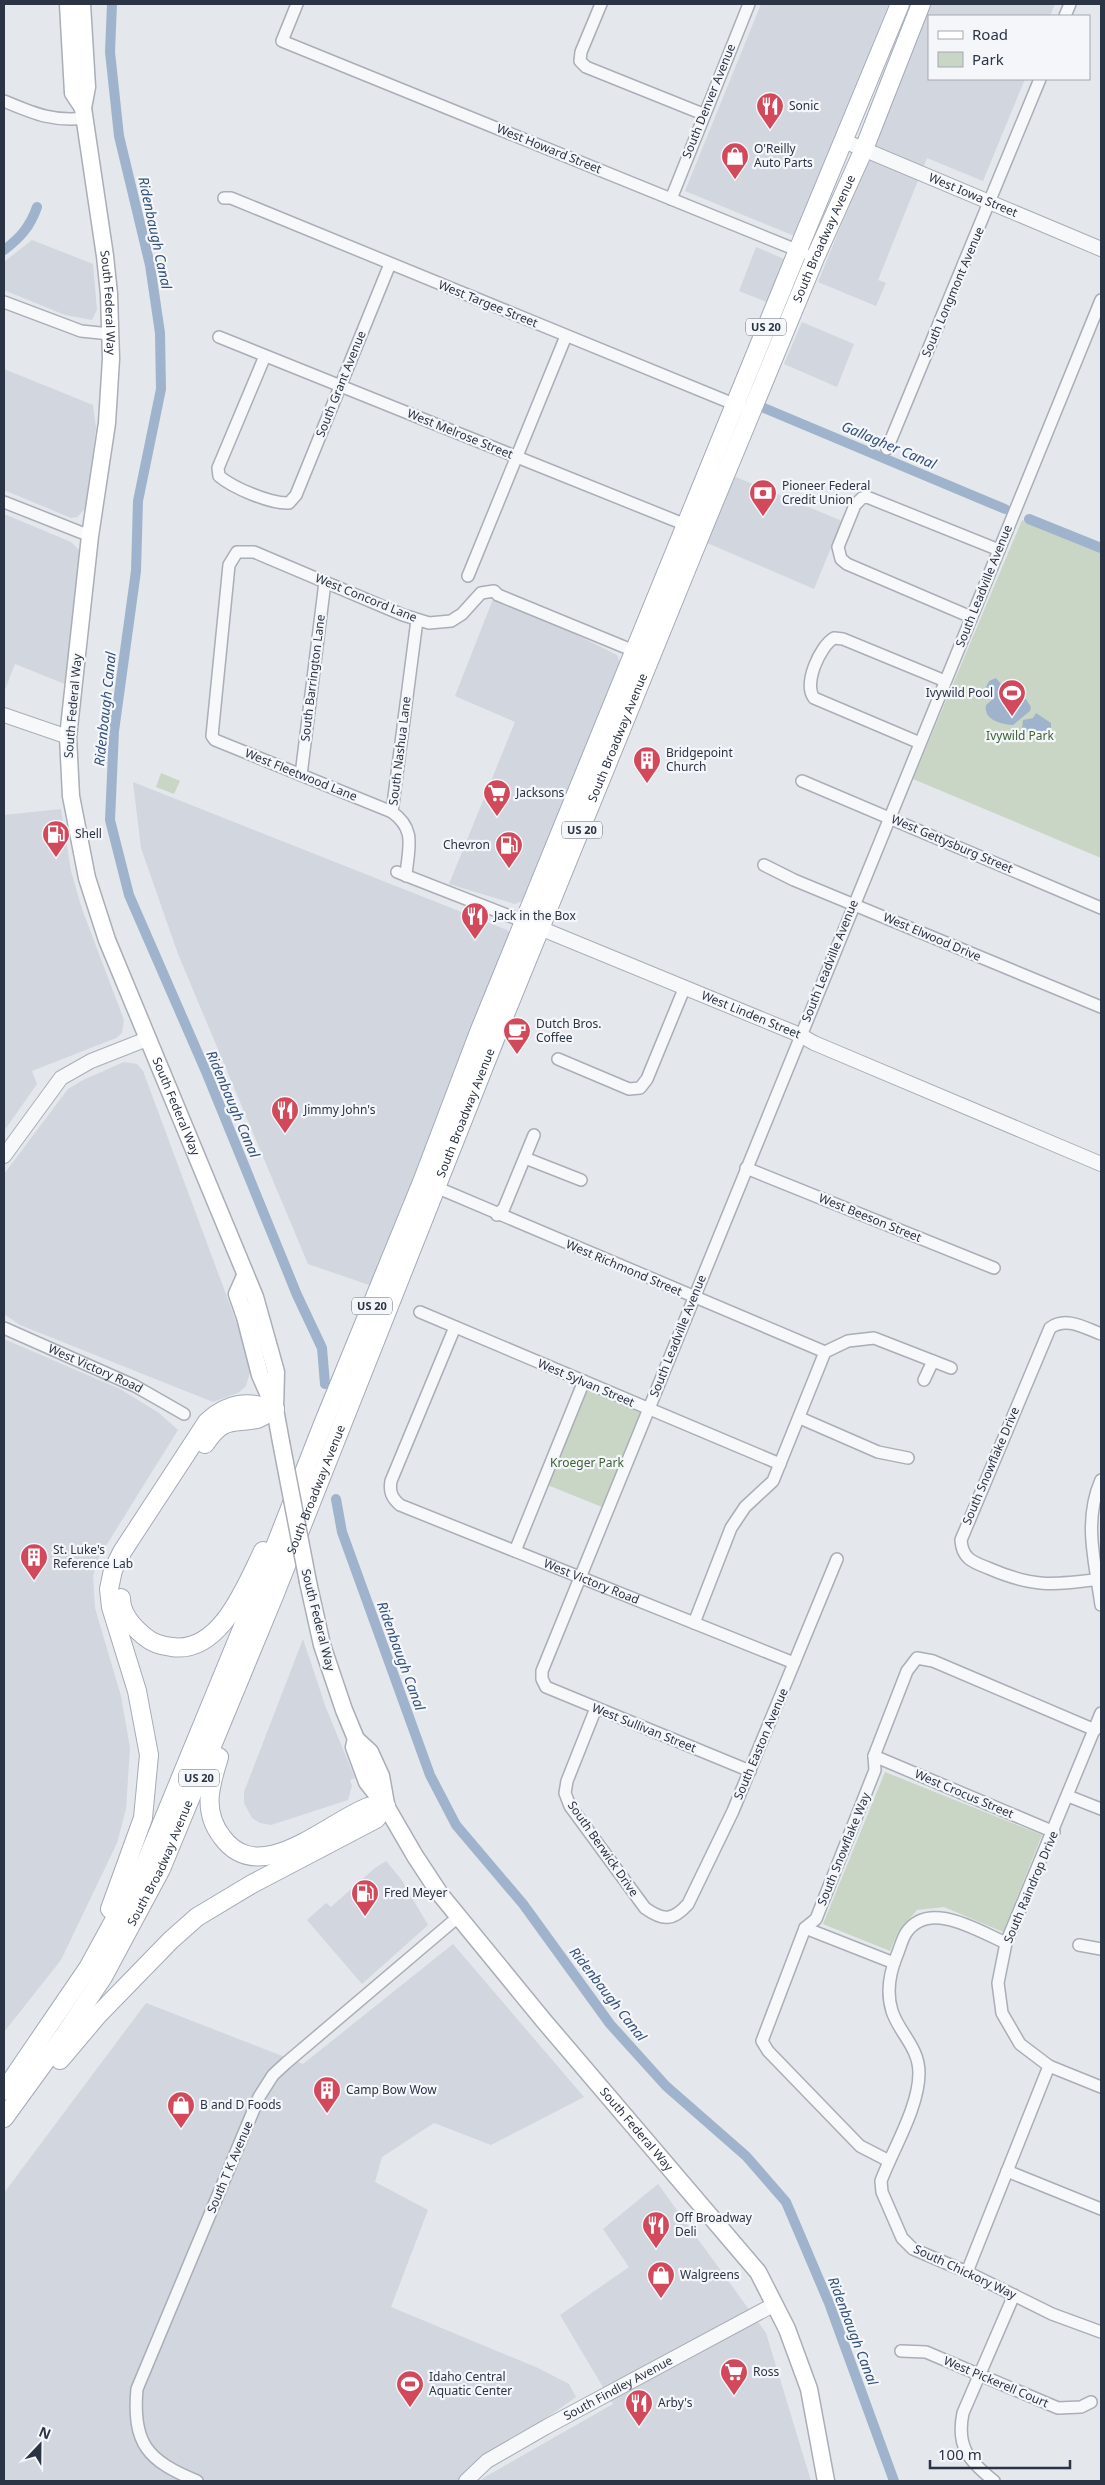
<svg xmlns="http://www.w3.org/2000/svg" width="1105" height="2485" viewBox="0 0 1105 2485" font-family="'Noto Sans',sans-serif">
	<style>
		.built { fill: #d2d6de }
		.green { fill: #c9d6c5 }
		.water { fill: #9fb4cc }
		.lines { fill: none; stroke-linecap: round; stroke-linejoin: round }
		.canal { stroke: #9fb4cc; stroke-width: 10 }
		.minor-casing { stroke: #a9aeb7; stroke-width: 14 }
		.tertiary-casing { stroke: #a9aeb7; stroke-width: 16 }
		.secondary-casing { stroke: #a9aeb7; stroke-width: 19 }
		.primary-casing { stroke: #a3abb8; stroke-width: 20 }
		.minor { stroke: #f7f8fa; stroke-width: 11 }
		.tertiary { stroke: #f7f8fa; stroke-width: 14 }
		.secondary { stroke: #fff; stroke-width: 16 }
		.primary { stroke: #fff; stroke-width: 18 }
		.secondary-bridge-casing { stroke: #a9aeb7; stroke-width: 19; stroke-linecap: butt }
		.secondary-bridge { stroke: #fff; stroke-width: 16 }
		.labels { text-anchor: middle; stroke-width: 4.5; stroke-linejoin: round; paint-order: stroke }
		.shield { fill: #f4f6f9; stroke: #676e7b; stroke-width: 1 }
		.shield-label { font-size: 11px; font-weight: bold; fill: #2b3445 }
		.street-label { font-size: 12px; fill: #2b3445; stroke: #f4f6f9 }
		.poi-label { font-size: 12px; fill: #2b3445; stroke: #f4f6f9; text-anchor: start }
		.park-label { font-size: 12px; fill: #3f6138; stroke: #f4f6f9 }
		.water-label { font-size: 14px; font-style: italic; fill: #34527a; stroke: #f4f6f9 }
	</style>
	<rect width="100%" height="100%" fill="#e4e7ec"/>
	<g class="built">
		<path d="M761,4H889L797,237L685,191Z"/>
		<path d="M931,4H1055L1050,16H929V79H1025L983,181L927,158L878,280L886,283L876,306L818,282Z"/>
		<path d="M32,240L93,264L97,310L92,320L65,315L4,290V262Z"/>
		<path d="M756,247L784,259L786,264L769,303L739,291Z"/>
		<path d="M802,322L854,344L837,387L784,364Z"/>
		<path d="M4,369L93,405L96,428L86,508L77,517L71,518L4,490Z"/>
		<path d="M731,475L842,521L814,589L705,542Z"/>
		<path d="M4,514L71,542L81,552L65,684L15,664L4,692Z"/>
		<path d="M495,594L617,655L620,664L524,900L515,904L449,884L515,722L455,696Z"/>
		<path d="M133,782L507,930L510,933L479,1008L372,1286L308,1264L178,954L141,848Z"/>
		<path d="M61,809L71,871L82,909L124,1020L122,1033L116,1038L32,1071L37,1084L4,1131V815Z"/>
		<path d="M124,1062L137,1064L143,1071L240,1332L250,1372L246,1386L238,1393L213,1402L20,1325L4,1314V1174L68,1089L83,1080Z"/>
		<path d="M4,1339L120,1389L159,1413L178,1430L99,1557L93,1576L95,1608L121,1696L130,1748L126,1809L117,1843L61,1960L4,2032Z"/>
		<path d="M303,1639L326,1708L355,1778L350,1780L352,1786L348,1800L271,1825L260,1823L252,1818L244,1803V1792Z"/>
		<path d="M386,1861L401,1879L428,1925L362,1984L307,1920L326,1903L331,1907L375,1868Z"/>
		<path d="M453,1944L584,2097L491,2145L434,2123L382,2157L375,2182L428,2210L391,2307L538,2368L569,2384L576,2397L457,2481H4V2193L146,2003L303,2064Z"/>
		<path d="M658,2184L766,2333L811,2481H481L483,2478L613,2404L560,2315L629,2267L603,2229Z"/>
	</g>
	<g class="green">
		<path d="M1022,520L1101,552V858L913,779Z"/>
		<path d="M161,773L180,781L174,794L156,787Z"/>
		<path d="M585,1387L643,1410L602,1507L545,1484Z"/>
		<path d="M885,1772L1042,1835L1003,1932L944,1907L917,1910L898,1932L890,1951L823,1924Z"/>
	</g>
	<g class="water">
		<path d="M996,678L1001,684L1022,693L1031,707L1030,711L1013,725C1000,724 983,719 986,705L993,699L987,694L986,687L989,681Z"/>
		<path d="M1036,713L1051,723V729L1047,733L1041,734L1035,729L1026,733L1022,729L1023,720L1033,718Z"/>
	</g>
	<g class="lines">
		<g class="canal">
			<path d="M112,4L110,52L119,136L150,265L160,333L161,389L138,501L136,571L114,731L110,820L129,895L207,1074L297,1295L322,1348L325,1384"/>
			<path d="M4,250C20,238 30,227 37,207"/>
			<path d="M764,408L1005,509"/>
			<path d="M1029,519L1101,548"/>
			<path d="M336,1499L342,1532L430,1775L456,1825L523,1904L610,2024L666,2086L746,2156L786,2202L829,2303L894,2481"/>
		</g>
		<g class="minor-casing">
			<g id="minor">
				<path d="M297,4L282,41L804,253"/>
				<path d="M601,4L581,52L580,61L586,67L703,114"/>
				<path d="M1065,16L1070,4"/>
				<path d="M4,101C33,113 52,122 85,118"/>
				<path d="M224,198H231L741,407"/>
				<path d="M671,199L749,4"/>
				<path d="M4,302L81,331L110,334"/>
				<path d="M219,337L691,527"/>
				<path d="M265,356L218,468L219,476C233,488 271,504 289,503L296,495L390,264"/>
				<path d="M887,449L1040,79"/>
				<path d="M4,502L90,536"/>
				<path d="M468,576L566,336"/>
				<path d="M971,617L847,564L841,559L838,547L855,505L862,498L867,497L999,550"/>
				<path d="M920,743L814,698C803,684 820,646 834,638L843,639L945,681"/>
				<path d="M301,775L325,582"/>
				<path d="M802,781L1101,908"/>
				<path d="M392,812L215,740L212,736L229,565L237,552H254L403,615L429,623L451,621L462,614L481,593L494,591L498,595L639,653"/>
				<path d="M764,865L794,880L1101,1007"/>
				<path d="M397,872L525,922"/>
				<path d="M406,876C408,848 417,830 392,812L417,620"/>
				<path d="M558,1059L629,1089L640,1088L647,1079L684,989"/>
				<path d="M525,1158L581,1180"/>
				<path d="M746,1168L994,1268"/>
				<path d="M431,1185L825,1352"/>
				<path d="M497,1215L504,1208L534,1135"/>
				<path d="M420,1312L780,1464"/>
				<path id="s1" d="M455,1327L391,1481C389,1492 392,1498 400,1505L794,1663"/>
				<path id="s2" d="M4,1328L135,1386L184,1414"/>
				<path d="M1101,1334C1085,1328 1066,1316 1050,1328L961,1540C962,1558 972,1562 988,1568C1034,1588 1053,1585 1101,1579"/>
				<path d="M825,1352L848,1341L874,1338L951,1368"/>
				<path d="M924,1380L933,1361"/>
				<path d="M800,1418L878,1452L908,1458"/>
				<path d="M1101,1480C1083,1521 1095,1562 1101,1605"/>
				<path d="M515,1551L584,1381"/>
				<path d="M694,1623L731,1528L745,1507L773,1481L825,1352"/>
				<path d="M596,1708L567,1781L565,1793L570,1806L645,1908C663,1921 673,1921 688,1904L733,1811L837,1559"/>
				<path d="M874,1756L1054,1832"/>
				<path d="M750,1771L546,1687L542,1679V1671L1101,300"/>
				<path d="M1068,1796L1101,1809"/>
				<path d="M805,1928L894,1963"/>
				<path d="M1006,1943C978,1931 929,1899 906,1933C902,1939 900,1948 897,1955C890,1972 886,1992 892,2011C899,2033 919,2047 919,2073C919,2107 893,2149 881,2181L882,2192L902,2238L913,2249L967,2272L1052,2314L1101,2332"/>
				<path d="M1079,1945L1101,1949"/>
				<path d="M1049,2066L1101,2087"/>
				<path d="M889,2161L860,2146L768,2051L762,2041L805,1928L816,1919L875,1770L874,1756L907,1671L917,1658L933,1661L1095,1730"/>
				<path d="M1007,2171L1101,2209"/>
				<path d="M967,2272L1049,2066L1020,2044L1002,2013L998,1983L1006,1943L1101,1713"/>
				<path d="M901,2351L926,2352L1058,2408L1081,2407L1091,2402"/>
				<path d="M197,2481C148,2461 132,2444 137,2389L259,2097L273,2075L286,2063L458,1917"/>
				<path d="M994,2481C969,2461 956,2447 963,2413L1014,2295"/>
			</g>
		</g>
		<g class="tertiary-casing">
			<g id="tertiary">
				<path id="s3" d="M844,141L1101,249"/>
				<path d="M4,715L68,737"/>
				<path id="s4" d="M530,924L800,1035L814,1043L1101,1164"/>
				<path d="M4,1156L61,1078L91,1061L147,1039"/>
				<path id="s5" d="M466,2481L487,2461L546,2427L775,2304"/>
			</g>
		</g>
		<g class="secondary-casing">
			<g id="secondary">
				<path d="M68,4L73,93L83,108"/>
				<path id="s6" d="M82,4L87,87L83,108L105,256L109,294L111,359L107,423L90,536L68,737L71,796L87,878L107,940L255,1297L276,1372L275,1409"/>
				<path d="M245,1276L237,1294L245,1317L260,1375L275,1409L281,1442"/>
				<path d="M308,1582L322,1645L344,1710L356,1739L370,1752L381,1776L386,1804"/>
				<path id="s7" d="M356,1739L354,1747L367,1782L386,1806L415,1856L440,1894L544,2021L758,2272L787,2329L809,2389L826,2481"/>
			</g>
		</g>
		<g class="primary-casing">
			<g id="primary">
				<path d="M205,1444C223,1417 230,1424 257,1419C263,1417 269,1412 275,1409"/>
				<path d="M121,1598C121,1614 133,1627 144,1636C152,1643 162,1646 172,1647C220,1654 246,1586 263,1551"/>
				<path d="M219,1757C210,1786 202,1811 222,1837C260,1889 328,1822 368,1807C373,1805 381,1806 386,1806"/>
				<path d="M110,1909L143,1818L149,1755L137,1691L111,1607L109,1589L113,1570L122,1552L207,1422C228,1402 248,1401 275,1409"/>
				<path d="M60,2060L98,2015L171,1940L197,1917L252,1884L376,1819L386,1806"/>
				<path d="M4,2091L88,1968L146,1862L258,1590L323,1424L422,1182L479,1032L798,250L900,4"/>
				<path id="s8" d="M4,2118L65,2034L103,1977L161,1869L274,1596L495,1039L702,531L815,258L864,149L921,4"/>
			</g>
		</g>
		<use href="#minor" class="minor"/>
		<use href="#tertiary" class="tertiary"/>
		<use href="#secondary" class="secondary"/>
		<use href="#primary" class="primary"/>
		<g class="secondary-bridge-casing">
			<path id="secondary-bridge" d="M281,1442L308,1582"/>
		</g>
		<use href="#secondary-bridge" class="secondary-bridge"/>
	</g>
	<defs>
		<g id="restaurant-pin" transform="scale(1.4375)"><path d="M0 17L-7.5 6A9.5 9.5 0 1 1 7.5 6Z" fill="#d1495b" stroke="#f4f6f9"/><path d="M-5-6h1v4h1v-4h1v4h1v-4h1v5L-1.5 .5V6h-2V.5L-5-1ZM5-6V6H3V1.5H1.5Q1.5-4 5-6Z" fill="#fff"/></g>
		<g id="shop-pin" transform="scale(1.4375)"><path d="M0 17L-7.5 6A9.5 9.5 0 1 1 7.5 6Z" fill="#d1495b" stroke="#f4f6f9"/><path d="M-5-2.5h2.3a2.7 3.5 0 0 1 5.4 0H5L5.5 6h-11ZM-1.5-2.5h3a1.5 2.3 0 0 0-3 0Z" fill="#fff"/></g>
		<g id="bank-pin" transform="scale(1.4375)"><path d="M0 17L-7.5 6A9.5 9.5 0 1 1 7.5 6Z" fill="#d1495b" stroke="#f4f6f9"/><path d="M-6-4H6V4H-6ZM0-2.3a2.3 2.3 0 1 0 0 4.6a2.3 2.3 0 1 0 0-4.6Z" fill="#fff"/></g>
		<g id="stadium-pin" transform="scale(1.4375)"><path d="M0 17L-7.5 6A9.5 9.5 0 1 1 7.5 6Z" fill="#d1495b" stroke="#f4f6f9"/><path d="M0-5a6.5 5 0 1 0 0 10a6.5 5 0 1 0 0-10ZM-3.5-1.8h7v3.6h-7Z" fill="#fff"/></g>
		<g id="building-pin" transform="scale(1.4375)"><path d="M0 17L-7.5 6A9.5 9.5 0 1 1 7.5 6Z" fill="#d1495b" stroke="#f4f6f9"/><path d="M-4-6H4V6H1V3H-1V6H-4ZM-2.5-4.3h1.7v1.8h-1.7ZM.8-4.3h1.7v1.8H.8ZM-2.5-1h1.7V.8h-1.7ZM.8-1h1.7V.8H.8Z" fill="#fff"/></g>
		<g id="supermarket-pin" transform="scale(1.4375)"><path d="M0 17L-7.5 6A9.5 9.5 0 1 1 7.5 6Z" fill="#d1495b" stroke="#f4f6f9"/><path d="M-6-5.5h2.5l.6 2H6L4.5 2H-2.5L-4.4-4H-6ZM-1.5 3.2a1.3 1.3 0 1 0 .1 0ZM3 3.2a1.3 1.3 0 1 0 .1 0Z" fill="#fff"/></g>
		<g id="fuel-pin" transform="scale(1.4375)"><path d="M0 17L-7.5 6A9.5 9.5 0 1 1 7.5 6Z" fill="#d1495b" stroke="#f4f6f9"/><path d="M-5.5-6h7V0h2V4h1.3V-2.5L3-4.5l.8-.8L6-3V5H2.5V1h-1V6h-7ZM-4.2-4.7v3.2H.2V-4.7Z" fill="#fff"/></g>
		<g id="cafe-pin" transform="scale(1.4375)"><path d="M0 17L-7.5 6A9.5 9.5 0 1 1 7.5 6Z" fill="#d1495b" stroke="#f4f6f9"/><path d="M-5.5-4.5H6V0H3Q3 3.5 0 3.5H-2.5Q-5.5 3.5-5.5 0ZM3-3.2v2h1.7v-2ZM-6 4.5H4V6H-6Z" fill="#fff"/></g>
	</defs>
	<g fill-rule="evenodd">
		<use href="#restaurant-pin" x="770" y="106"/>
		<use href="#shop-pin" x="735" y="156"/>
		<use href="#bank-pin" x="763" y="493"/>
		<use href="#stadium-pin" x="1012" y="693"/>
		<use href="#building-pin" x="647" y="760"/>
		<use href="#supermarket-pin" x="497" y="793"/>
		<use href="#fuel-pin" x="56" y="834"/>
		<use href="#fuel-pin" x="509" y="845"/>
		<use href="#restaurant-pin" x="475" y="916"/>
		<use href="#cafe-pin" x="517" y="1031"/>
		<use href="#restaurant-pin" x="285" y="1110"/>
		<use href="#building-pin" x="34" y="1557"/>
		<use href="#fuel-pin" x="365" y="1893"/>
		<use href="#building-pin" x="327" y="2090"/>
		<use href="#shop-pin" x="181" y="2105"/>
		<use href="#restaurant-pin" x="656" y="2225"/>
		<use href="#shop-pin" x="661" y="2275"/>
		<use href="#supermarket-pin" x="734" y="2372"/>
		<use href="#stadium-pin" x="410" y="2384"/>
		<use href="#restaurant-pin" x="639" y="2403"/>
	</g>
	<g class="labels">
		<g class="shield">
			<rect x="746" y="318.5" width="40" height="17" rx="4"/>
			<rect x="562" y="821.5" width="40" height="17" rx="4"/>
			<rect x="352" y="1297.5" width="40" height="17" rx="4"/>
			<rect x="179" y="1769.5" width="40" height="17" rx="4"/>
		</g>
		<g class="shield-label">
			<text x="766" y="331">US 20</text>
			<text x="582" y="834">US 20</text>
			<text x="372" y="1310">US 20</text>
			<text x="199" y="1782">US 20</text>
		</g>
		<g class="street-label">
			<text transform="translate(709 101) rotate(-68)" y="4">South Denver Avenue</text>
			<text transform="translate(549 149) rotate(22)" y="4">West Howard Street</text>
			<text dy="4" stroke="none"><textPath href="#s3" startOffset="140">West Iowa Street</textPath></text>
			<text dy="4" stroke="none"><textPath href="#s8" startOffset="2055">South Broadway Avenue</textPath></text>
			<text transform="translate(953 292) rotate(-67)" y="4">South Longmont Avenue</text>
			<text dy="4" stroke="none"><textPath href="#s6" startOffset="301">South Federal Way</textPath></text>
			<text transform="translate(488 304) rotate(22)" y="4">West Targee Street</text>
			<text transform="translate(341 384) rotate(-68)" y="4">South Grant Avenue</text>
			<text transform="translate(460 434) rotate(22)" y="4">West Melrose Street</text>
			<text transform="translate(984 586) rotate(-68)" y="4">South Leadville Avenue</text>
			<text transform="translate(366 598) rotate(22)" y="4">West Concord Lane</text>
			<text transform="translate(313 678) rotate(-83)" y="4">South Barrington Lane</text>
			<text transform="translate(73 706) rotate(-85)" y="4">South Federal Way</text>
			<text dy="4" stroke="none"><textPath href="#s8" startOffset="1515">South Broadway Avenue</textPath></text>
			<text transform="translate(400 751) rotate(-83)" y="4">South Nashua Lane</text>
			<text transform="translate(301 775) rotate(22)" y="4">West Fleetwood Lane</text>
			<text transform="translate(952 844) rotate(23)" y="4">West Gettysburg Street</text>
			<text transform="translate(932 937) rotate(23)" y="4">West Elwood Drive</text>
			<text transform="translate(830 961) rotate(-68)" y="4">South Leadville Avenue</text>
			<text dy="4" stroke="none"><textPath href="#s4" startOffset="239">West Linden Street</textPath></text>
			<text dy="4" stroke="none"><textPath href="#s6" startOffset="1126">South Federal Way</textPath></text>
			<text dy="4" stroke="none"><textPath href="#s8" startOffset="1110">South Broadway Avenue</textPath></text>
			<text transform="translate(870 1218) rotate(22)" y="4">West Beeson Street</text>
			<text transform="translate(624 1268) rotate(23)" y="4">West Richmond Street</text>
			<text transform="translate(678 1336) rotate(-68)" y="4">South Leadville Avenue</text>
			<text dy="4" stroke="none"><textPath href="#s2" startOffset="100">West Victory Road</textPath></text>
			<text transform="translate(586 1383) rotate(23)" y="4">West Sylvan Street</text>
			<text transform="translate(991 1466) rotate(-67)" y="4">South Snowflake Drive</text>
			<text dy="4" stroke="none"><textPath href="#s8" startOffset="705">South Broadway Avenue</textPath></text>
			<text dy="4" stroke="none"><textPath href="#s1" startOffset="400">West Victory Road</textPath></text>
			<text transform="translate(318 1620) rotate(76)" y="4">South Federal Way</text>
			<text transform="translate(644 1728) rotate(22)" y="4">West Sullivan Street</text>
			<text transform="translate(761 1744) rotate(-67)" y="4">South Easton Avenue</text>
			<text transform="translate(964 1794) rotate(23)" y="4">West Crocus Street</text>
			<text transform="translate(603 1849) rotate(55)" y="4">South Berwick Drive</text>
			<text transform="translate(844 1849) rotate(-68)" y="4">South Snowflake Way</text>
			<text dy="4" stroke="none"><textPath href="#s8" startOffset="300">South Broadway Avenue</textPath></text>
			<text transform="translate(1031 1887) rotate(-67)" y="4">South Raindrop Drive</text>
			<text dy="4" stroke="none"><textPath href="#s7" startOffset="486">South Federal Way</textPath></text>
			<text transform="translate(230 2167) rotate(-67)" y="4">South T K Avenue</text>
			<text transform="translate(965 2272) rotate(25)" y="4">South Chickory Way</text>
			<text transform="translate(996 2382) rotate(23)" y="4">West Pickerell Court</text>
			<text dy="4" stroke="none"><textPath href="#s5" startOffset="179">South Findley Avenue</textPath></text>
		</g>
		<g class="poi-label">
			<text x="789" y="110">Sonic</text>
			<text x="754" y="153">O'Reilly<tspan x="754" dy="14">Auto Parts</tspan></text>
			<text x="782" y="490">Pioneer Federal<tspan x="782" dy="14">Credit Union</tspan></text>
			<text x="993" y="697" text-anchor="end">Ivywild Pool</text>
			<text x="666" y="757">Bridgepoint<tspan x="666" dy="14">Church</tspan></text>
			<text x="516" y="797">Jacksons</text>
			<text x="75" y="838">Shell</text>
			<text x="490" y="849" text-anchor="end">Chevron</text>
			<text x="494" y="920">Jack in the Box</text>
			<text x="536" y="1028">Dutch Bros.<tspan x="536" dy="14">Coffee</tspan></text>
			<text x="304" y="1114">Jimmy John's</text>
			<text x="53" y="1554">St. Luke's<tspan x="53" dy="14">Reference Lab</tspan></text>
			<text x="384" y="1897">Fred Meyer</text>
			<text x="346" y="2094">Camp Bow Wow</text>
			<text x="200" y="2109">B and D Foods</text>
			<text x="675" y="2222">Off Broadway<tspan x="675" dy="14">Deli</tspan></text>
			<text x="680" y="2279">Walgreens</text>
			<text x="753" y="2376">Ross</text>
			<text x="429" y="2381">Idaho Central<tspan x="429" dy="14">Aquatic Center</tspan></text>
			<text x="658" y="2407">Arby's</text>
		</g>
		<g class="park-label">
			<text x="1020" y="740">Ivywild Park</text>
			<text x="587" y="1467">Kroeger Park</text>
		</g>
		<g class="water-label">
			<text transform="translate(155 233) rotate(78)" y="5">Ridenbaugh Canal</text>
			<text transform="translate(889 445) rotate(23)" y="5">Gallagher Canal</text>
			<text transform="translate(105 709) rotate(-84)" y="5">Ridenbaugh Canal</text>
			<text transform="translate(233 1104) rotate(67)" y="5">Ridenbaugh Canal</text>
			<text transform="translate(401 1656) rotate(70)" y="5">Ridenbaugh Canal</text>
			<text transform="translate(608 1994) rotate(52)" y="5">Ridenbaugh Canal</text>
			<text transform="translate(853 2331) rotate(69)" y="5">Ridenbaugh Canal</text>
		</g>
	</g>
	<rect width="1105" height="2485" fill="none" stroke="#2b3445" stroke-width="10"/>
	<rect x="928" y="15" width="162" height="65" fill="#f4f6f9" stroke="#a4a8b1"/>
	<rect x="938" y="31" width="25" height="8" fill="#ffffff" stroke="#a4a8b1"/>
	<text x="972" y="40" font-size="15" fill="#2b3445">Road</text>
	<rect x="938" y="52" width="25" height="15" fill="#c9d6c5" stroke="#a4a8b1"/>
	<text x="972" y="65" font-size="15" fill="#2b3445">Park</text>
	<g transform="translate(40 2445) rotate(22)" stroke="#f4f6f9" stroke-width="4" paint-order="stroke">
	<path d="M0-4L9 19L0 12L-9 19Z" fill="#2b3445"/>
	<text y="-8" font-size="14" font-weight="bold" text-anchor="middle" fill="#2b3445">N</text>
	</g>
	<path d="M930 2460v8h140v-8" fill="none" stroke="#2b3445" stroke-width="2.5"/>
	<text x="938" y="2460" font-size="15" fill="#2b3445" stroke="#f4f6f9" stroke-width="4" paint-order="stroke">100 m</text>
</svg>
